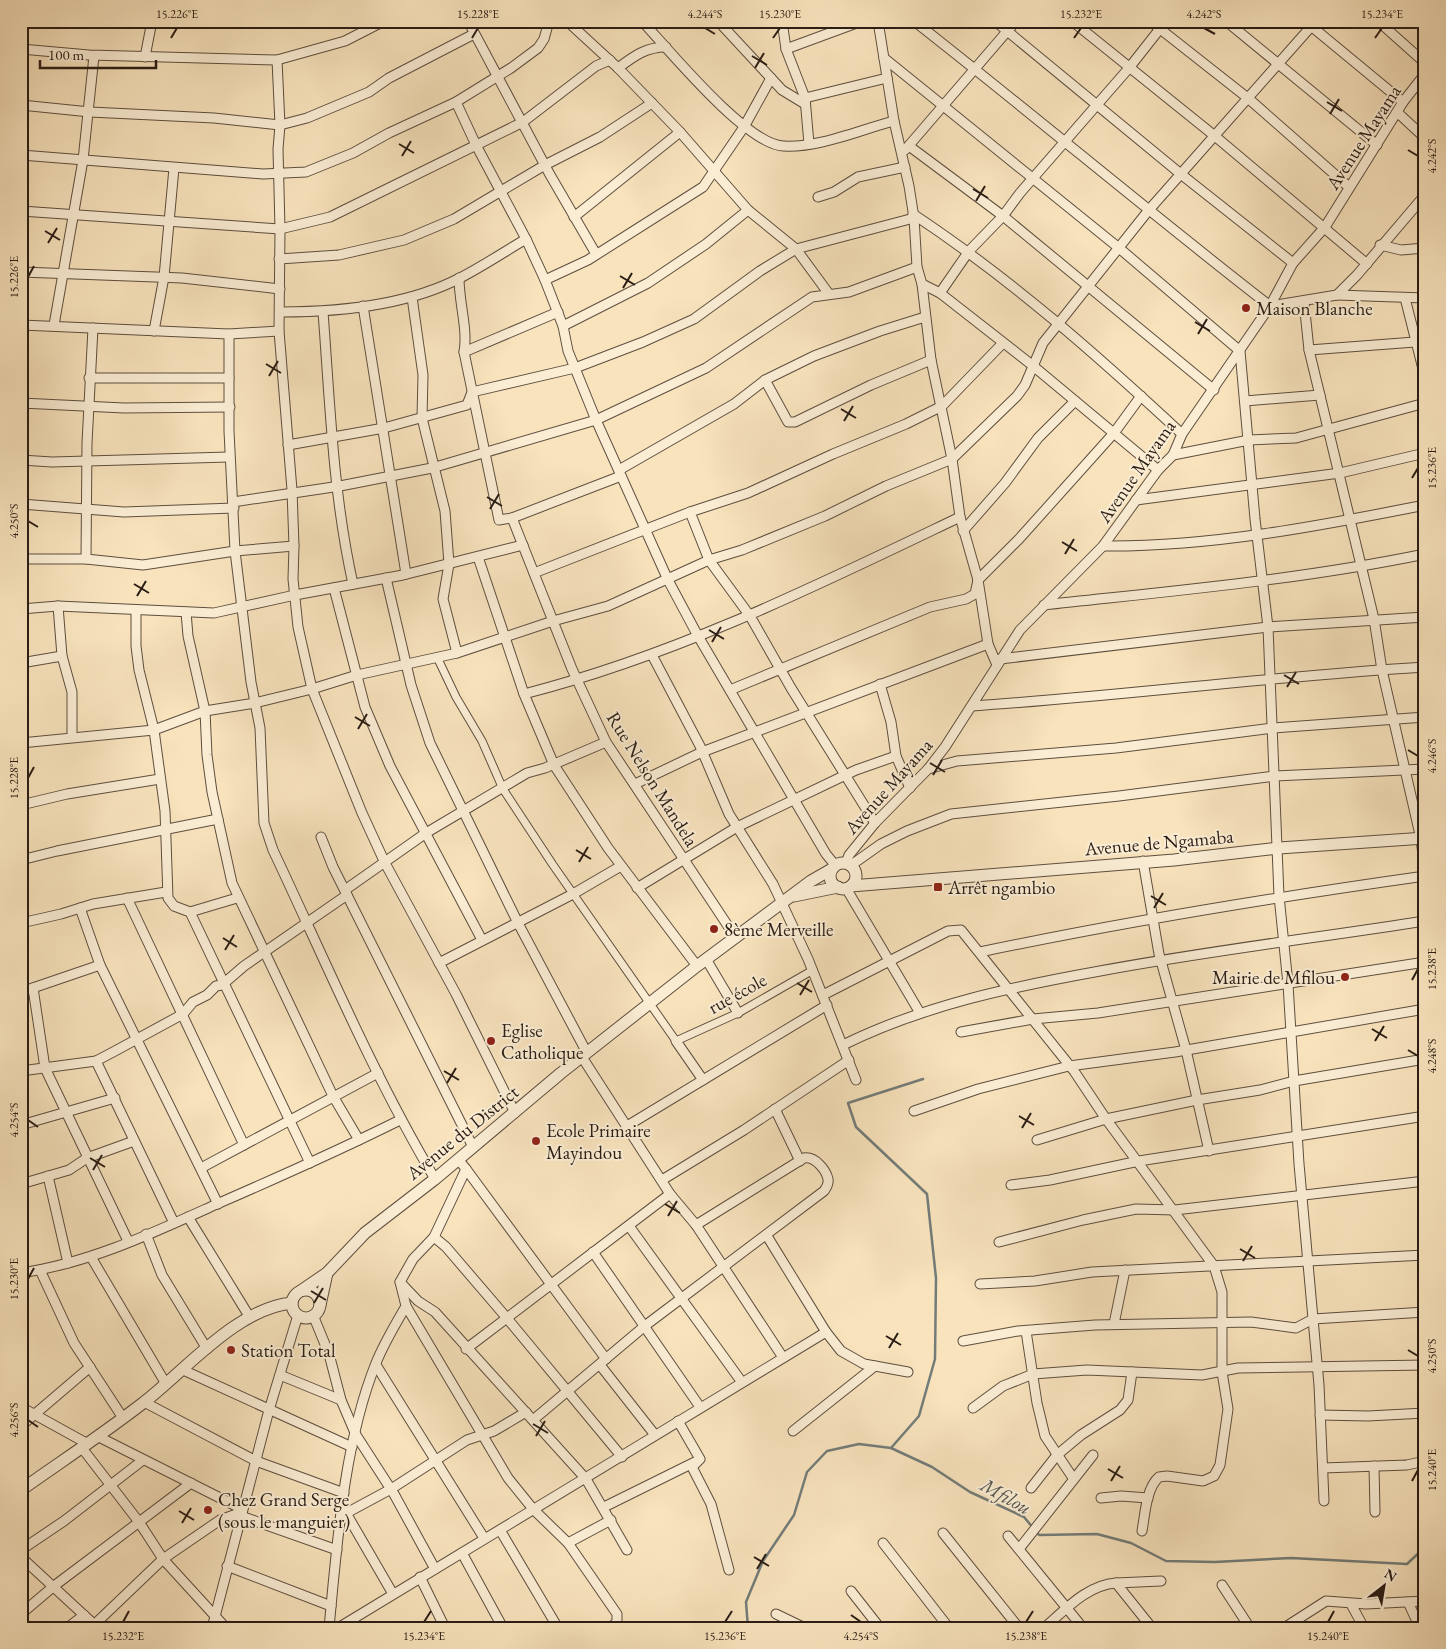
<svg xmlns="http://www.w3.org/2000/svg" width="1446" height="1649" viewBox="0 0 1446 1649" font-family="'EB Garamond',serif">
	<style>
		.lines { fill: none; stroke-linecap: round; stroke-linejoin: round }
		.stream { stroke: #737c79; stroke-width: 2.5 }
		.pedestrian-casing { stroke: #5e4e3f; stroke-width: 9 }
		.minor-casing { stroke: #5e4e3f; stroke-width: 11 }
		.tertiary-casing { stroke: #5e4e3f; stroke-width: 13 }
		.pedestrian { stroke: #faedd4; stroke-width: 7 }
		.minor { stroke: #faedd4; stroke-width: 9 }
		.tertiary { stroke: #faedd4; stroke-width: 11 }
		.ticks { fill: none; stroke: #2a1d15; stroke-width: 2 }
		.poi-dot { fill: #8f2418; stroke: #faedd4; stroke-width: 2 }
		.labels { text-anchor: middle; stroke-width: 4; stroke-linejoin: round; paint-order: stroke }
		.street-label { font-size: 19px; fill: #2a1d15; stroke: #faedd4 }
		.poi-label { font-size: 19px; fill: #2a1d15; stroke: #faedd4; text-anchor: start }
		.water-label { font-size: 20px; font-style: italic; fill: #54544f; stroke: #faedd4 }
		.neatline { fill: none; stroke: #2a1d15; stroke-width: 2 }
		.ticks-label { font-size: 12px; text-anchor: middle; fill: #2a1d15 }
	</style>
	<rect width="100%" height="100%" fill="#f8e3bd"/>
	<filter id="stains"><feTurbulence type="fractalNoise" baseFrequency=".004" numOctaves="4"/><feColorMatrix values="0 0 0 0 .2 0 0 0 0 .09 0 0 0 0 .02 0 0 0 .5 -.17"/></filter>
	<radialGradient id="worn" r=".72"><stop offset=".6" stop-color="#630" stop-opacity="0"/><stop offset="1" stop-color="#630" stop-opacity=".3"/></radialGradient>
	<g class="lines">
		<g class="stream">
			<path d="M891,1448L919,1416L935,1359L936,1278L927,1194L856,1127L848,1103L923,1079"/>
			<path d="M748,1628L746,1602L763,1561L794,1515L807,1472L827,1451L859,1444L891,1448L932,1467L970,1492L1024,1517L1039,1535L1097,1534L1131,1543L1166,1561L1215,1562L1291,1558L1407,1564L1425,1547"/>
		</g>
		<g class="pedestrian-casing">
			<path id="pedestrian" d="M437,657L456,697L482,741L503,789L553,865L676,1041L738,1013L813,970"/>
		</g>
		<g class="minor-casing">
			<g id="minor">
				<path d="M468,21L549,173L596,254"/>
				<path d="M567,21L618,68L680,132L748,210L796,249L829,294"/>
				<path d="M642,21C669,50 746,144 783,146C819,148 859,130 894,121"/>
				<path d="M718,21L782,90L805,104"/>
				<path d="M782,21L786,49L805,98L809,144"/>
				<path d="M878,21L894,121L909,186L914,218L917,267L922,284L931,360L952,459L960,517L978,580L988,644L997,665"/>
				<path d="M914,21C1034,115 1150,213 1270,306L1337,295L1357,275L1425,195"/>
				<path d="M995,21L1182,175L1293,263"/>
				<path d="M1072,21L1216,137L1367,264"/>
				<path d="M1150,21L1249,99L1349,187"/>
				<path d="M1226,21L1377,145"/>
				<path d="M1305,21L1403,102"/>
				<path d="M1378,21L1425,63"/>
				<path d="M21,49L89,55L277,60L345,41L384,21"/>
				<path d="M786,49L862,21"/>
				<path d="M145,57L152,21"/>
				<path d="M884,58L1119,248L1240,351L1255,519L1268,627L1279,896L1288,984L1299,1164L1319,1385L1324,1501"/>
				<path d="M277,60L280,125L278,149L280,229L279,331L292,490L294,546L293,579L298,627L312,689L362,813L385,863L456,994L515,1113"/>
				<path d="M618,68C634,56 646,47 666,47"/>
				<path d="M805,98L887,78"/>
				<path d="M456,102L476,145L526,239L545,280L563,326L568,351L596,420L668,580L698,636L826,854L835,865"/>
				<path d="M21,105L90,112L214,118L280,125L307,118L369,92L389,78L474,34"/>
				<path d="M1397,112L1425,138"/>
				<path d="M1418,131L1425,124"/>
				<path d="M909,146L1003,216L1214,390"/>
				<path d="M905,150L1016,21"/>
				<path d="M21,155L263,174L306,172L353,153L389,133L456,102L511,68L538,48L544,39L549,21"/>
				<path d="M818,197L834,192L858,177L905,167"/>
				<path d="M21,211L280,229L330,217L523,122L596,66L610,60"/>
				<path d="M913,214C1011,279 1097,355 1182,434"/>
				<path d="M574,217L680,132"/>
				<path d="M1380,245L1401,250L1425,248"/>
				<path d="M279,259L339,255L404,240L454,219L545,165L600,137L652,103"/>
				<path d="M21,272L182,278L280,289"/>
				<path d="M459,278C459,303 468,329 464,352L499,520L512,518L621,476"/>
				<path d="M545,280L588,260L703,187L744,127L771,78"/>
				<path d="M922,284L940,293L1032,365L1158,470"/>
				<path d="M940,293L969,251L1003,216L1020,193L1129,68L1166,21"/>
				<path d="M1337,295L1425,298"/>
				<path d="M412,297L423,375L422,418L445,511L449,564L443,599L457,653"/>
				<path d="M1405,298L1425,377"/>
				<path d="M1304,302L1309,350L1374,619L1382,670L1421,839L1425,870"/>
				<path d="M363,306L406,574"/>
				<path d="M281,312C340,312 406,306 460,278C483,266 504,252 526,239"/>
				<path d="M323,312C330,403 333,495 353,584"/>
				<path d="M21,325L229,334L279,331"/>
				<path d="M54,325L83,160L94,56"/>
				<path d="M563,326L648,283L706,244L748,210"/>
				<path d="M154,331L164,277L174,168"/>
				<path d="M229,334V431L235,551L251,682L260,728L264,823L273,850C325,960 372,1073 435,1179"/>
				<path d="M1309,350L1415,342"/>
				<path d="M464,352L558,312"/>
				<path d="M89,378H229"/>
				<path d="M765,380L788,422H795L871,385L931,360"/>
				<path d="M1245,401L1320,395"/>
				<path d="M21,403L124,408L230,407"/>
				<path d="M288,445L384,428L467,405L472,392L575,368L643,342L694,319L760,271L796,249L914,218"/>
				<path d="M1173,455L1249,440L1296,438L1425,403"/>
				<path d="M21,460L52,462L229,457"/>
				<path d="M619,470L734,404L765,380L814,356L880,331L925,317"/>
				<path d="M1136,500L1340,473L1425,453"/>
				<path d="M233,502L340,486L432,468L596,420L706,368L812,297L849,292L917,267"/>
				<path d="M21,504L124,512L234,508"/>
				<path d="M690,512L709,560L750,616L791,688L875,823"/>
				<path d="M512,518L572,669L606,742L736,938"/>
				<path d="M963,531L1005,483L1038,438L1075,401"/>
				<path d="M1103,546C1210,547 1319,526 1425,505"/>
				<path d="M478,557L524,694L554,765L608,848L697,966"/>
				<path d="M21,559H86L143,565L235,551L294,546"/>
				<path d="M86,559L87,443L93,328"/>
				<path d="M534,573L690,512L748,493L833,454L906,424L942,406L1002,344"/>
				<path d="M386,578L411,685L430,743L518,923L587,1053"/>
				<path d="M334,588L365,707L390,766L482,940"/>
				<path d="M1044,605C1171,591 1299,580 1425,554"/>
				<path d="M58,606L62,656L72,692V737"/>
				<path d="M21,609L58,606L214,613L295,595L403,575L523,545"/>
				<path d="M136,611V646L139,670L154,730L165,811L168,898L174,906L190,912L310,1163"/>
				<path d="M186,612L188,636L205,711L207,755L212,792L232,883L333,1096L359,1140"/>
				<path d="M652,655L700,746L729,814L773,884L808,959L856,1080"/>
				<path d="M1000,659L1268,627L1425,617"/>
				<path d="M21,663L62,656"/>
				<path d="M880,684L891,722L896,756L910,788"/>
				<path d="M730,690L930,607L966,599L975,594L978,580L1019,539L1114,433L1141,396"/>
				<path d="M524,694C677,655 818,585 960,517"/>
				<path d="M972,706C1123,696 1273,676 1425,667"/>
				<path d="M21,743L154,730L205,711L255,703L312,689L357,675L457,653L553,621L608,606L709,560L742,550L825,516L886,486L952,459L1017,396L1025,385L1043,343L1148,211L1316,21"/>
				<path d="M928,769L957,761L1116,748L1273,728L1425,717"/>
				<path d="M635,784L702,752L988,644"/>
				<path d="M21,805L67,794L160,779"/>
				<path d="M321,837L333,867L473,1147"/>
				<path d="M21,860L57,851L218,819"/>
				<path d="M1143,861L1159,954L1186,1050L1209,1151"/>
				<path d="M846,863L849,855L875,823L928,769L945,747L1020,630L1103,546L1158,470L1173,455L1182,434L1270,306L1293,263L1325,227L1403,102L1425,74"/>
				<path d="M850,866L881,844L907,831L951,814L1119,796L1275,776L1425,769"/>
				<path d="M637,888L737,827L856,770L896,756"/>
				<path d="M846,888L920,1013"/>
				<path d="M345,890L426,833L527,773L545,768L606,742"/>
				<path d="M127,898L244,1145"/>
				<path d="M80,908L100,965L218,1204"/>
				<path d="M190,912L237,898"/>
				<path d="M21,923L61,914L93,904L166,892"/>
				<path d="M980,952C1128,921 1276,897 1425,876"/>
				<path d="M706,959L738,1013"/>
				<path d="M439,963L573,894L621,866"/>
				<path d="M33,988L45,1068L128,1241"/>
				<path d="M21,992L100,965"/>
				<path d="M823,995L948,931L961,930L1074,1071L1106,1119L1214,1266L1222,1292V1372L1228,1409L1220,1465L1214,1476L1203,1481L1167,1476L1159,1477C1146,1488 1145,1515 1142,1531"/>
				<path d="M961,1032L1033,1019L1098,1013L1425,962"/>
				<path d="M676,1041L703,1080"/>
				<path d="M843,1045C924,1005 1011,987 1100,971C1207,951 1316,938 1425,921"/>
				<path d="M582,1057L670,1194L696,1225L782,1356"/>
				<path d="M96,1061L174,1223"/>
				<path d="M21,1071L96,1061L115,1051L183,1014L193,1002L207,995L216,986L222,985L244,966L347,895"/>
				<path d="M775,1109L800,1161"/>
				<path d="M914,1111L978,1089L1069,1066L1175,1052L1425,1009"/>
				<path d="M21,1125L115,1098"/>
				<path d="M627,1126L827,1005"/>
				<path d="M1037,1140L1106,1119L1197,1100L1260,1090L1294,1081L1425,1059"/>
				<path d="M201,1168L378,1073"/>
				<path d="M466,1169L606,1359"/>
				<path d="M48,1176L68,1263"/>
				<path d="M662,1180L744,1130L849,1060"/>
				<path d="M21,1184L69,1170L87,1158L134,1141"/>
				<path d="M1011,1185L1050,1180L1139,1161L1425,1116"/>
				<path d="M188,1217L249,1316"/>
				<path d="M629,1226L741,1381"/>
				<path d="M146,1234L162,1275L207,1349"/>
				<path d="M767,1236L826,1332L841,1351L864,1364L908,1372"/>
				<path d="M434,1237L446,1247L506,1317L622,1457"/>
				<path d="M999,1242L1083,1220L1136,1209L1175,1210L1425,1181"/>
				<path d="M593,1252L700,1407"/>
				<path d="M91,1257L166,1384"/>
				<path d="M40,1270L74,1343L123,1418"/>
				<path d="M21,1273C90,1263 155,1232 217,1204C279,1177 340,1150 400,1120"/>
				<path d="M400,1282L418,1301L435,1312L586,1479L627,1550"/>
				<path d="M980,1284L1035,1281L1092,1272L1425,1255"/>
				<path d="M406,1306L508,1478L533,1509L568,1543L617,1614V1622L610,1628"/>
				<path d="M313,1315L329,1354L341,1400L356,1435L394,1494L435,1569"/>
				<path d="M1114,1324L1125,1270"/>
				<path d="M1026,1331L1037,1403L1045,1436L1073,1478"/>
				<path d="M963,1341L1018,1331L1095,1325L1251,1322L1296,1328L1313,1319L1425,1312"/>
				<path d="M466,1349L670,1194"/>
				<path d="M376,1365L484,1538"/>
				<path d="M600,1365L655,1435"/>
				<path d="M183,1370L352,1447"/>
				<path d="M280,1375L341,1400"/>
				<path d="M144,1402L256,1461L344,1493"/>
				<path d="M21,1407L88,1444"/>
				<path d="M973,1408L1003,1386L1033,1374L1087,1370L1202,1375L1238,1368L1425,1365"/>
				<path d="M1320,1415L1368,1416L1425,1413"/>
				<path d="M533,1420L646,1325L824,1191C826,1188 829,1184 828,1179C826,1170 815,1156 804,1158L696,1225"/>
				<path d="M678,1421L700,1459L692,1467L711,1504L729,1570"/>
				<path d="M21,1426L90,1367"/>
				<path d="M793,1431L875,1366"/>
				<path d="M99,1437L242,1509"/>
				<path d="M82,1448L139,1522L163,1559L226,1628"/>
				<path d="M1374,1466L1375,1512"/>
				<path d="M1323,1468L1407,1465L1425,1461"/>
				<path d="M1031,1488L1057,1455L1081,1435L1120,1410L1128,1400L1132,1372"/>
				<path d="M1101,1498L1121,1496L1148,1498"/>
				<path d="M604,1507L695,1462"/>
				<path d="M346,1513L393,1594"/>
				<path d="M241,1516L337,1550"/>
				<path d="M341,1516L391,1489L467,1440L494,1431L526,1412"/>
				<path d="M500,1530L558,1628"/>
				<path d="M943,1533L1019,1628"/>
				<path d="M1008,1536L1083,1628"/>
				<path d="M568,1543L611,1520"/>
				<path d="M883,1543L949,1628"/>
				<path d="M1019,1549L1093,1455"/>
				<path d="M21,1550L64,1521L143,1460"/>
				<path d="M462,1553L503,1628"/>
				<path d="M21,1557L98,1628"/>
				<path d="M227,1566L331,1606"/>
				<path d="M420,1577L445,1628"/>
				<path d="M1222,1585L1250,1628"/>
				<path d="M851,1591L880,1628"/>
				<path d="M1408,1602L1420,1628"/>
				<path d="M1351,1604L1364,1628"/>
				<path d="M21,1614L54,1586L191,1483"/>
				<path d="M776,1614L805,1628"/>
				<path d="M95,1624L163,1559L220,1520L242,1512"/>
				<path d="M67,1628L84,1615"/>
				<path d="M212,1628L269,1410L298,1315"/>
				<path d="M329,1628C337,1544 344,1442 376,1363C384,1343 395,1325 406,1306L400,1282L413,1259L434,1237L466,1169L458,1159"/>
				<path d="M338,1628L826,1332"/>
				<path d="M1044,1628C1065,1610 1087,1585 1116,1583"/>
				<path d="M1152,1628L1116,1583L1161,1581"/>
				<path d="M1284,1628L1326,1601L1366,1604L1425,1601"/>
			</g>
		</g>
		<g class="tertiary-casing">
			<g id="tertiary">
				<circle cx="843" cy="876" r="13"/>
				<path d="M851,886L1174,860L1279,848L1425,838"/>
				<path d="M794,896L838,887"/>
				<path d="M302,1290L327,1273L365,1233L435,1179L561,1073L697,966L811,881L832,869"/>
				<circle cx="306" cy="1304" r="14"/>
				<path d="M320,1305L327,1273"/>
				<path d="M21,1490C62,1461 103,1434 143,1403C186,1370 237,1308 292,1303"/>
			</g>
		</g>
		<use href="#pedestrian" class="pedestrian"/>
		<use href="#minor" class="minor"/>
		<use href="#tertiary" class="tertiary"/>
	</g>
	<path class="ticks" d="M705,28L715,34M1204,28L1215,34M171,38L177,28M472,38L478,28M773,38L780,28M1074,38L1081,28M1375,38L1382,28M752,56L767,65M755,68L764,53M1327,102L1342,111M1330,114L1339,99M399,144L414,153M1408,150L1418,156M402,156L411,141M973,189L988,198M976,201L985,186M45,231L60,240M48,243L57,228M620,276L635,285M28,277L34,266M623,288L632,273M1195,322L1210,331M1198,334L1207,319M266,364L281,373M269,376L278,361M841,409L856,418M844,421L853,406M1412,478L1418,468M487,497L502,506M490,509L499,494M28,521L38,527M1062,542L1077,551M1065,554L1074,539M134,584L149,593M137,596L146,581M709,630L724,639M712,642L721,627M1284,675L1299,684M1287,687L1296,672M355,717L370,726M358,729L367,714M1408,750L1418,756M930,763L945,772M933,775L942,760M28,778L34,767M576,850L591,859M579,862L588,847M1151,896L1166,905M1154,908L1163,893M223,938L237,947M225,950L234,935M1412,980L1418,969M797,983L812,992M800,995L809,980M1372,1029L1387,1038M1375,1041L1384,1026M1408,1050L1418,1056M444,1071L459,1080M447,1083L456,1068M1019,1116L1034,1125M28,1120L38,1127M1022,1128L1031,1113M90,1158L105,1167M93,1170L102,1155M665,1204L680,1213M668,1216L677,1201M1240,1249L1255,1258M1243,1261L1252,1246M28,1279L34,1268M311,1291L326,1300M314,1303L323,1288M886,1336L901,1345M889,1348L898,1333M1408,1350L1418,1356M28,1420L38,1427M533,1424L548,1433M536,1436L545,1421M1108,1469L1123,1478M1111,1481L1120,1466M1412,1481L1418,1470M179,1511L194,1520M182,1523L191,1508M754,1557L769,1566M757,1569L766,1554M851,1615L861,1622M123,1622L129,1611M424,1622L431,1611M725,1622L732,1611M1026,1622L1033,1611M1328,1622L1334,1611"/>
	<g class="poi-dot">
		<circle cx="1246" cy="308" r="5"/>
		<rect x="933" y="882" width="10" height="10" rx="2.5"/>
		<circle cx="714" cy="929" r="5"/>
		<circle cx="1345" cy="977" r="5"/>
		<circle cx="491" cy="1041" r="5"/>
		<circle cx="536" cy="1141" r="5"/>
		<circle cx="231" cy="1350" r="5"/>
		<circle cx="208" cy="1510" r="5"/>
	</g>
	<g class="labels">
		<g class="street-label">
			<text transform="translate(1363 137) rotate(-57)" y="7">Avenue Mayama</text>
			<text transform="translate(1136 471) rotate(-55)" y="7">Avenue Mayama</text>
			<text transform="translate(653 779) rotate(58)" y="7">Rue Nelson Mandela</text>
			<text transform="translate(888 786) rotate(-48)" y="7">Avenue Mayama</text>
			<text transform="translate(1159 842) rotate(-5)" y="7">Avenue de Ngamaba</text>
			<text transform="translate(737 993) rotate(-29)" y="7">rue école</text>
			<text transform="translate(462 1132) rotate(-39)" y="7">Avenue du District</text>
		</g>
		<g class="poi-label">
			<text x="1256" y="315">Maison Blanche</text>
			<text x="948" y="894">Arrêt ngambio</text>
			<text x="724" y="936">8ème Merveille</text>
			<text x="1335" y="984" text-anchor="end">Mairie de Mfilou</text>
			<text x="501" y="1037">Eglise<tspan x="501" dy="22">Catholique</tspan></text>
			<text x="546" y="1137">Ecole Primaire<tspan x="546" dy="22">Mayindou</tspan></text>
			<text x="241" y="1357">Station Total</text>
			<text x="218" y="1506">Chez Grand Serge<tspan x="218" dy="22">(sous le manguier)</tspan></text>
		</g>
		<g class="water-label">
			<text transform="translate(1006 1496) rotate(29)" y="7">Mfilou</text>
		</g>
	</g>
	<rect width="1446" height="1649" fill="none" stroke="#f8e3bd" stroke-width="55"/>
	<g transform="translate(1384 1586) rotate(31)" stroke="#faedd4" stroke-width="4" paint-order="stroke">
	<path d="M0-4L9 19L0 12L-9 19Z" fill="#2a1d15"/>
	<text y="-8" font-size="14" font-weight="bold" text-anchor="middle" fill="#2a1d15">N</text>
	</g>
	<path d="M40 60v8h116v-8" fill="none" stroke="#2a1d15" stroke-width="2.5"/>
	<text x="48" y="60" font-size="15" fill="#2a1d15" stroke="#faedd4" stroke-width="4" paint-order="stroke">100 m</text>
	<rect x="28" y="28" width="1390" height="1594" class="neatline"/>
	<g class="ticks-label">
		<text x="177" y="18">15.226°E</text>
		<text x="478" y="18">15.228°E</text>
		<text x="705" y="18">4.244°S</text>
		<text x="780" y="18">15.230°E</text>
		<text x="1081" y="18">15.232°E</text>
		<text x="1204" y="18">4.242°S</text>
		<text x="1382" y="18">15.234°E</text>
		<text transform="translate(1432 156) rotate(-90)" y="4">4.242°S</text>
		<text transform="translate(14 277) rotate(-90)" y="4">15.226°E</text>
		<text transform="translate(1432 468) rotate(-90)" y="4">15.236°E</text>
		<text transform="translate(14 521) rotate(-90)" y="4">4.250°S</text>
		<text transform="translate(1432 756) rotate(-90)" y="4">4.246°S</text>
		<text transform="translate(14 778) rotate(-90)" y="4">15.228°E</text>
		<text transform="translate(1432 969) rotate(-90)" y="4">15.238°E</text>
		<text transform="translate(1432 1056) rotate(-90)" y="4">4.248°S</text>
		<text transform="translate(14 1120) rotate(-90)" y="4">4.254°S</text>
		<text transform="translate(14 1279) rotate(-90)" y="4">15.230°E</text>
		<text transform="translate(1432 1356) rotate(-90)" y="4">4.250°S</text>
		<text transform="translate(14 1420) rotate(-90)" y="4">4.256°S</text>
		<text transform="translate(1432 1470) rotate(-90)" y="4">15.240°E</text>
		<text x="123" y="1640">15.232°E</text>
		<text x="424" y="1640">15.234°E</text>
		<text x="725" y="1640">15.236°E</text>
		<text x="861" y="1640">4.254°S</text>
		<text x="1026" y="1640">15.238°E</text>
		<text x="1328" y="1640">15.240°E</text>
	</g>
	<rect width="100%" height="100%" filter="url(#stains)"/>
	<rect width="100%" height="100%" fill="url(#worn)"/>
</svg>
